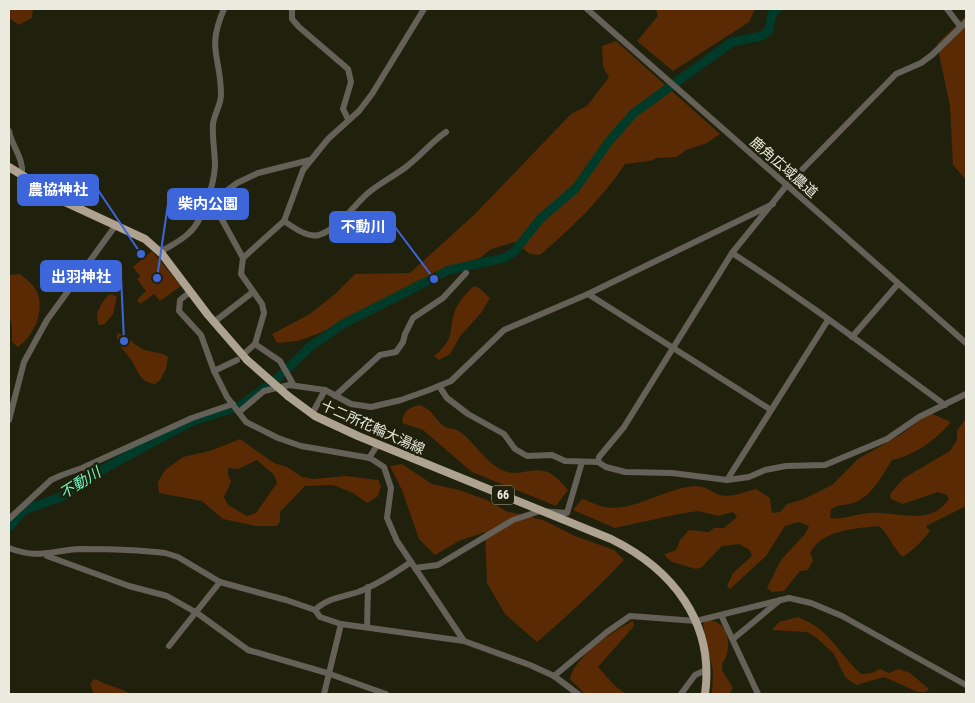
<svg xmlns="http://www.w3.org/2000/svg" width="975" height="703" viewBox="0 0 975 703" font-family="'Roboto Condensed','Noto Sans JP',sans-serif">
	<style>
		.green { fill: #592a03; fill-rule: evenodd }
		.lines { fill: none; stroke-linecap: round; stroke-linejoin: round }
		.river { stroke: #003b2a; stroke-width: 9 }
		.minor { stroke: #666158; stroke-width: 6 }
		.major { stroke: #aea390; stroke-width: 8 }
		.major-bridge { stroke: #aea390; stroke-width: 8 }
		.labels { text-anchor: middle; stroke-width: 5; stroke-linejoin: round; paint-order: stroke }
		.shield { fill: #20210d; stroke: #adae9f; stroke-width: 1 }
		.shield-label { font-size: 12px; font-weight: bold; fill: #eaebde }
		.street-label { font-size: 14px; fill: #eaebde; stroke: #20210d }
		.water-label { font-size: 15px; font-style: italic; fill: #6ff5c5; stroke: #20210d }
		.leader { fill: none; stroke: #3c66d9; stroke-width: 2 }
		.callout-dot { fill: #3c66d9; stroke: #20210d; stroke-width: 2 }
		.callout { fill: #3c66d9; stroke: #3c66d9; stroke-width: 2 }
		.callout-label { font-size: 15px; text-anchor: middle; font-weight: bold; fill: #fff }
	</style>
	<rect width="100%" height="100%" fill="#20210d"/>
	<g class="green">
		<path d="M9,9H33L32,18L19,25L9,18Z"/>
		<path d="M656,9H755L749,22L673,71L637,41L658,16Z"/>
		<path d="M966,16V180L953,165L950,106L937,44Z"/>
		<path d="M616,41L720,134L707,143L686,150L677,157L657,158L650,161L625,164C605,195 569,231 540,255L530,254L515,242L491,249L480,258L451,268L320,333L298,341L277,343L272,334L310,314L335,294L355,274L410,273L475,214L571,114L587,106L609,77L603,67L602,46Z"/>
		<path d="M83,177L96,179L99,183L98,195L94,198L85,197L80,199L75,195Z"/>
		<path d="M152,251L181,286L160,301L154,294L140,304L137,300L146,291L137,279L140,276L133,267Z"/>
		<path d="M20,274C26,279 36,286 38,295C44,314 33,336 18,347L12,342V326L9,315V275Z"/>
		<path d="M474,286L479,288L490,298L481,313L461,335L450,354L439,360L434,356C457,338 447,330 456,308C460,300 468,292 474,286Z"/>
		<path d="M112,294L117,297L113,314L105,324L99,325C94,312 101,305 108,295Z"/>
		<path d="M117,333C130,337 134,346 145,350C153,353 160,351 168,357L166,369L160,380L155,384C138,382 138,368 129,357C123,349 116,344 117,333Z"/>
		<path d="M420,405C432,409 435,420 445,427C449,429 453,428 457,430C473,439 483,460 500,469C525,483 539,452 568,490L556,506L472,472L423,430L402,423C403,411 409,407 420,405Z"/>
		<path d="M930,413L951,422C936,440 915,455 892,460C883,474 871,498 853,503C844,506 842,503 831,509L830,518C842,520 856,514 869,513C889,511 921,522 938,510C942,508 946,502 949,499L947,495L938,492L903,504L891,499L890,494L904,478L950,451L957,440V431L966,418V506L926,526L930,531C922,542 914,549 903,557C892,547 890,536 879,526C854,529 823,529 810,553L813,560L808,570L800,571L784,591L772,592L767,588L781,560L805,534L809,526L799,522L785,526L766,556L730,589L727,586L733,573L752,556L750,550L739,544L722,546L702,567L696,569L672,562L666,557L665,554L676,550L680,540L689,530L709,532L714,528H724L737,517L733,512L718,516L698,511L679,514L615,528L573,510L582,499C589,501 596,505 604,507C634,512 663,489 694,486C703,486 708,489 715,493C728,500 743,492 756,489L770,498L772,513L780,512L787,504L804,499L832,485L858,459L900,435Z"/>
		<path d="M240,439L274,463L287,467L302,477L313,479L346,476L378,480L381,486L378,496L367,503L353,493L333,485L305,486L280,512V522L277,526H256L223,519L202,501L159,493L158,482L165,470L183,457L210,451ZM257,460L274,475L277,483L256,513L247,516L228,505L224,497L231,482L228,474V468L238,469Z"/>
		<path d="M402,464L432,484L459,490L487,500L506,511L543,520L575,536L614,550L624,560C597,589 568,615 537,642L505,614L487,583L485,532L459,541L435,555L419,539L402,490L390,466Z"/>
		<path d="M798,617C832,631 836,651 861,674L872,673L880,669L889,673L899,669L910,673L929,689L926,692H918L884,677L856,685L845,677L834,654L818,639L807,632L772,630L779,622Z"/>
		<path d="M708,620C730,621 733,650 722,664V670L733,688L729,694H712L713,671L703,626L704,622Z"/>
		<path d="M633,621L634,626L598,667L615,686L626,694H640H585L570,679C574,658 613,630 633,621Z"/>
		<path d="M95,679C107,686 119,687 131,694H94L90,683Z"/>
	</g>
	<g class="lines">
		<path class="river" d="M9,527L24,510L61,497L98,472L175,430L193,421L240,406L277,379L311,346L343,324L449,270L504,258L514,252L540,219L576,188L610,140L634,113L732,42L762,36L769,30L772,14L777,9"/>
		<g class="minor">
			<path d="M292,9V19L299,27L348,69L351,82L343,109L348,119"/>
			<path d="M587,9L966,343"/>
			<path d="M947,9L960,26"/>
			<path d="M9,131C12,147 24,158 22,175"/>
			<path d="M209,196L243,258L241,274L262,304L264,313L255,344L246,352"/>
			<path d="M213,201L237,183L258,173L310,160"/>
			<path d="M284,221C293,227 307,238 319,235C340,228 352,207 368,193C380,183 394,176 406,167C421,156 431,142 446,132"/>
			<path d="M160,252C170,246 181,241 189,233C203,221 214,184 215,166C215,152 212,138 213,124C214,114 221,105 221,95C221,56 206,50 224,9"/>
			<path d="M732,253C805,300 874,353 945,405"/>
			<path d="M243,258L284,221L303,170L328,139L359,111L372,94L424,9"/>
			<path d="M190,292L180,300L179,311L201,335L214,371L227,397L246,422L278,438L301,446L370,458L384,467L391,488L387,518L397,541L464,641"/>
			<path d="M588,294L771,410"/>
			<path d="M214,322L253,292"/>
			<path d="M852,337L898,284"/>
			<path d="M255,344L280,361L293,384"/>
			<path d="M214,371L237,360"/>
			<path d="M439,386L447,398L468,414L504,434L515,449L527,456L552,455L565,461L598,462L606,467L625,472L672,473L727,480L749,477L765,470L786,466L825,465L887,439L919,417L966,394"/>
			<path d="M335,396L380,355L396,352L403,342L405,334L413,318L443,298L466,273"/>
			<path d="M239,412L264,391L289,385L325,390L351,404L371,407L401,400L429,390L451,381L504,330L588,294L773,204"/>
			<path d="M312,414L325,390"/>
			<path d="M9,420L24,362L47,320L116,225"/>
			<path d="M369,458L378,444"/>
			<path d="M598,462L599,457L624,427L732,253L787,185L896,74L921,63L932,55L966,22"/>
			<path d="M727,480L828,320"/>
			<path d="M9,519L51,480L62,475L82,468L192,418L233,404"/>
			<path d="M9,548C40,560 51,550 81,549C107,549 139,550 165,553L178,557L220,582L286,600L315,610L320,617L341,624L464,641L530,665L554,676L578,694"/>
			<path d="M47,556L129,586L167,596L197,613L248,650L327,673L386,694"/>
			<path d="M415,568L438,565L513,520L540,511L567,513L582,462"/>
			<path d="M315,610C327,598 343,597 358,592C377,585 395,573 411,562"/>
			<path d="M721,615L758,694"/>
			<path d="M367,627L368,587"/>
			<path d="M733,639L780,600"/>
			<path d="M169,646L220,582"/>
			<path d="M554,676L607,632L630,616L696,621L789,598L811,603L842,616L966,685"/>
			<path d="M324,694L341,624"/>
			<path d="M681,694L695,675L706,670"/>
		</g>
		<g class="major">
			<path d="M9,167L65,202L145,239L162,254L208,315L247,360"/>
			<path d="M288,396L315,416L358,436L611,539C672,569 715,622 705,694"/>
		</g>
		<path class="major-bridge" d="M247,360L288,396"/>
	</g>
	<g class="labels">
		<rect class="shield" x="492" y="485.5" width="22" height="19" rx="4"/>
		<g class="shield-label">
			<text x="503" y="499">66</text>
		</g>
		<g class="street-label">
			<text transform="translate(784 167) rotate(41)" y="5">鹿角広域農道</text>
			<text transform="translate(373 427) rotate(24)" y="5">十二所花輪大湯線</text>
		</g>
		<g class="water-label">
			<text transform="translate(80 483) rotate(-32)" y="5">不動川</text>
		</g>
	</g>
	<path class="leader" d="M141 254L98 190M157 278L168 204M434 279L395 227M124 341L121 276"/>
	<g class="callout-dot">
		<circle cx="141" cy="254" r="5"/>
		<circle cx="157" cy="278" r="5"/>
		<circle cx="434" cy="279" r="5"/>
		<circle cx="124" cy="341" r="5"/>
	</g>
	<g class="callout">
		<rect x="18" y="175" width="80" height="30" rx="5"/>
		<rect x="168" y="189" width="80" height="30" rx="5"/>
		<rect x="330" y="212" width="65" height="30" rx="5"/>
		<rect x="41" y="261" width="80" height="30" rx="5"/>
	</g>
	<g class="callout-label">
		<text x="58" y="195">農協神社</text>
		<text x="208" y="209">柴内公園</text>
		<text x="363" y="232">不動川</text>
		<text x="81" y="282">出羽神社</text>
	</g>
	<rect width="975" height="703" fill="none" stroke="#eaebde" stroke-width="20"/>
</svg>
